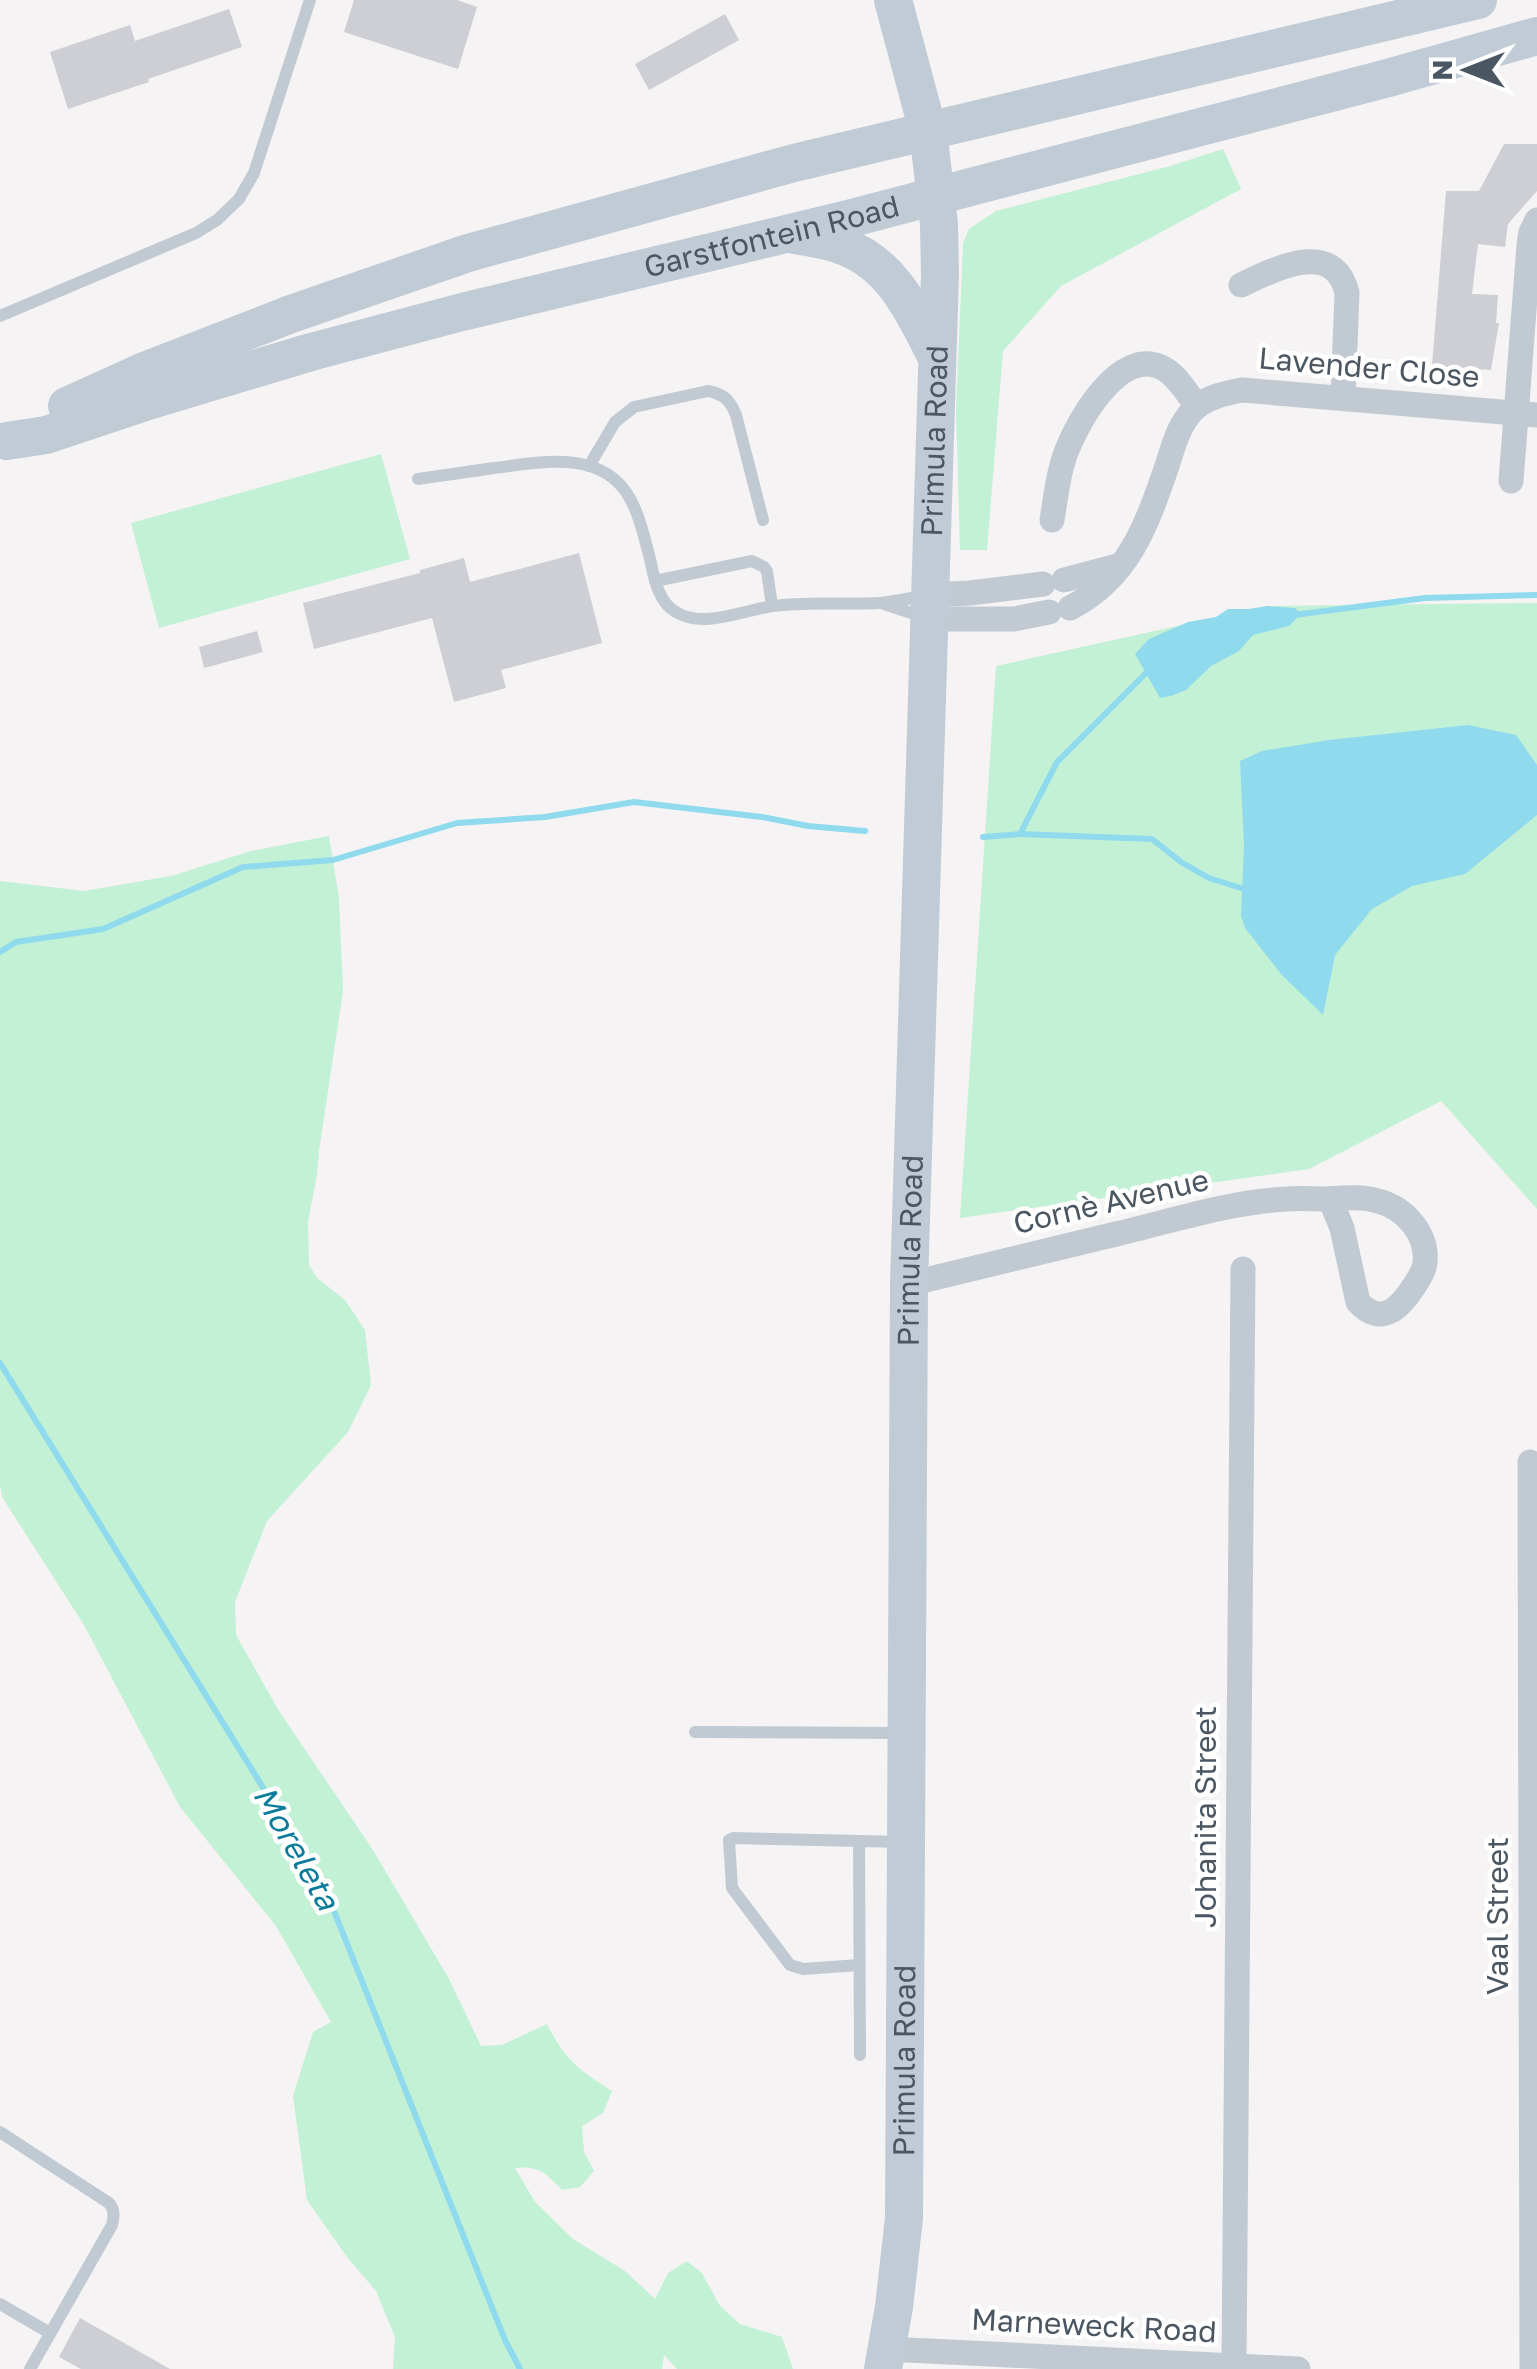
<svg xmlns="http://www.w3.org/2000/svg" width="1537" height="2369" viewBox="0 0 1537 2369" font-family="'Golos Text',sans-serif">
	<style>
		.green { fill: #c3f1d5 }
		.water { fill: #90daee }
		.lines { fill: none; stroke-linecap: round; stroke-linejoin: round }
		.stream { stroke: #90daee; stroke-width: 6 }
		.building { fill: #cdcfd5 }
		.lane { stroke: #c1cad2; stroke-width: 12 }
		.street { stroke: #c1cad2; stroke-width: 25 }
		.secondary { stroke: #c1cbd6; stroke-width: 38 }
		.labels { text-anchor: middle; stroke-width: 9; stroke-linejoin: round; paint-order: stroke }
		.street-label { font-size: 30px; fill: #4a5661; stroke: #fff }
		.water-label { font-size: 32px; font-style: italic; fill: #0c7c9b; stroke: #fff }
	</style>
	<rect width="100%" height="100%" fill="#f5f3f3"/>
	<g class="green">
		<path d="M1223,149L1241,189L1061,286L1003,351L987,550H960L956,409L963,243L969,229L996,211L1170,166Z"/>
		<path d="M381,454L410,559L159,628L131,523Z"/>
		<path d="M1537,603V1209L1441,1101L1309,1169L960,1218L996,666L1268,606Z"/>
		<path d="M329,836L339,898L343,991L319,1151L317,1175L308,1222L309,1265L317,1278L345,1300L365,1330L371,1385L348,1432L267,1521L235,1602L236,1635L279,1711L373,1850L449,1979L481,2046L502,2045L547,2024C565,2060 579,2070 612,2091L603,2113L582,2126L584,2152L594,2171L580,2187L562,2190C547,2174 538,2165 515,2168L535,2202L573,2239L625,2271L655,2299L668,2273L687,2261L702,2273L720,2306L740,2324L782,2337L793,2369H677L664,2355L662,2369H393L395,2337L376,2291L347,2257L307,2200L293,2096L313,2032L331,2022L276,1926L180,1807L84,1625L2,1497L0,1484V881L84,891L171,876L251,851Z"/>
	</g>
	<g class="water">
		<path d="M1268,606L1295,608L1301,614L1289,626L1253,635L1239,651L1211,666L1186,690L1171,696L1160,698L1135,654L1149,639L1188,622L1216,617L1228,609H1248Z"/>
		<path d="M1468,725L1516,735L1537,765V815L1465,874L1412,886L1372,909L1335,955L1323,1015L1281,974L1245,928L1241,916L1244,845L1240,761L1262,751L1329,740Z"/>
	</g>
	<g class="lines">
		<g class="stream">
			<path d="M1294,615L1425,598L1537,595"/>
			<path d="M1020,834L1152,839L1181,862L1209,878L1244,889"/>
			<path d="M983,837L1020,834L1057,762L1149,670"/>
			<path d="M0,952L16,942L103,929L243,867L333,860L457,823L545,817L634,802L762,817L808,826L865,831"/>
			<path d="M0,1363L324,1886L505,2340L520,2369"/>
		</g>
	</g>
	<g class="building">
		<path d="M354,0H457L477,7L458,69L344,32Z"/>
		<path d="M229,9L242,47L148,79L149,82L68,109L50,52L130,25L135,41Z"/>
		<path d="M725,14L739,40L649,90L635,64Z"/>
		<path d="M1504,144H1537V191L1508,224L1505,247L1478,244L1472,294L1498,295L1496,323H1499L1491,370L1432,366L1446,191H1479Z"/>
		<path d="M579,553L602,643L501,670L506,688L454,702L432,618L314,649L303,603L420,573V570L464,558L470,582Z"/>
		<path d="M257,631L263,652L204,668L199,647Z"/>
		<path d="M80,2318L170,2369H81L59,2357Z"/>
	</g>
	<g class="lines">
		<g class="lane">
			<path d="M0,316L196,233L217,220L239,199L254,173L310,0"/>
			<path d="M589,466L615,422L634,407L708,391C724,394 730,400 736,415L763,520"/>
			<path d="M418,479C443,475 469,472 494,468C536,463 592,450 623,488C638,507 644,536 650,559C654,577 658,602 676,612C703,629 744,610 773,606C808,601 844,605 879,603C894,602 910,598 924,596"/>
			<path d="M655,581L752,561L764,567L767,571L772,606"/>
			<path d="M884,604L927,618"/>
			<path d="M695,1732L902,1733"/>
			<path d="M859,1841L860,2055"/>
			<path d="M859,1965L803,1969L790,1965L732,1888L729,1840L733,1838L904,1842"/>
			<path d="M0,2132L109,2203C115,2210 114,2216 112,2225L30,2369"/>
			<path d="M0,2304L50,2333"/>
		</g>
		<g class="street">
			<path d="M1241,285C1275,269 1334,238 1347,293L1343,397"/>
			<path d="M1511,481L1529,245L1531,232L1537,220"/>
			<path d="M1052,520C1055,502 1057,483 1062,465C1071,430 1120,340 1166,370C1179,378 1188,395 1197,406"/>
			<path d="M1064,580L1121,565"/>
			<path d="M930,595L970,593L1043,584"/>
			<path d="M1070,608C1129,578 1147,524 1167,466C1174,444 1180,419 1199,405C1211,396 1227,393 1242,390L1537,415"/>
			<path d="M929,619H1014L1049,612"/>
			<path d="M909,1284C978,1268 1047,1251 1116,1234C1172,1221 1229,1202 1287,1199C1300,1198 1313,1199 1325,1199C1344,1198 1360,1196 1378,1201C1405,1208 1428,1234 1425,1263C1424,1270 1420,1277 1416,1283C1401,1307 1382,1328 1358,1302L1342,1228L1330,1199"/>
			<path d="M1530,1462L1532,2369"/>
			<path d="M887,2349L1298,2369"/>
			<path d="M1234,2365L1243,1269"/>
		</g>
		<g class="secondary">
			<path d="M795,235C811,238 828,240 843,246C892,264 913,310 935,354"/>
			<path d="M67,406L142,372L291,314L468,253L794,163L1478,0"/>
			<path id="s1" d="M7,441L46,435L151,400L311,352L462,312L848,219L1388,78L1537,36"/>
			<path id="s2" d="M883,2369L894,2307L904,2218L909,1284L940,274L939,224L928,131L893,0"/>
		</g>
	</g>
	<g class="labels">
		<g class="street-label">
			<text dy="10" stroke="none"><textPath href="#s1" startOffset="792">Garstfontein Road</textPath></text>
			<text transform="translate(1369 368) rotate(5)" y="10">Lavender Close</text>
			<text dy="10" stroke="none"><textPath href="#s2" startOffset="1930">Primula Road</textPath></text>
			<text transform="translate(1111 1202) rotate(-13)" y="10">Cornè Avenue</text>
			<text dy="10" stroke="none"><textPath href="#s2" startOffset="1120">Primula Road</textPath></text>
			<text transform="translate(1206 1817) rotate(-90)" y="10">Johanita Street</text>
			<text transform="translate(1498 1916) rotate(-90)" y="10">Vaal Street</text>
			<text dy="10" stroke="none"><textPath href="#s2" startOffset="310">Primula Road</textPath></text>
			<text transform="translate(1094 2326) rotate(3)" y="10">Marneweck Road</text>
		</g>
		<g class="water-label">
			<text transform="translate(296 1848) rotate(60)" y="11">Moreleta</text>
		</g>
	</g>
	<g transform="translate(1467 70) rotate(270)" stroke="#ffffff" stroke-width="8" paint-order="stroke">
	<path d="M0-8L18 38L0 25L-18 38Z" fill="#4a5661"/>
	<text y="-15" font-size="28" font-weight="bold" text-anchor="middle" fill="#4a5661">N</text>
	</g>
</svg>
